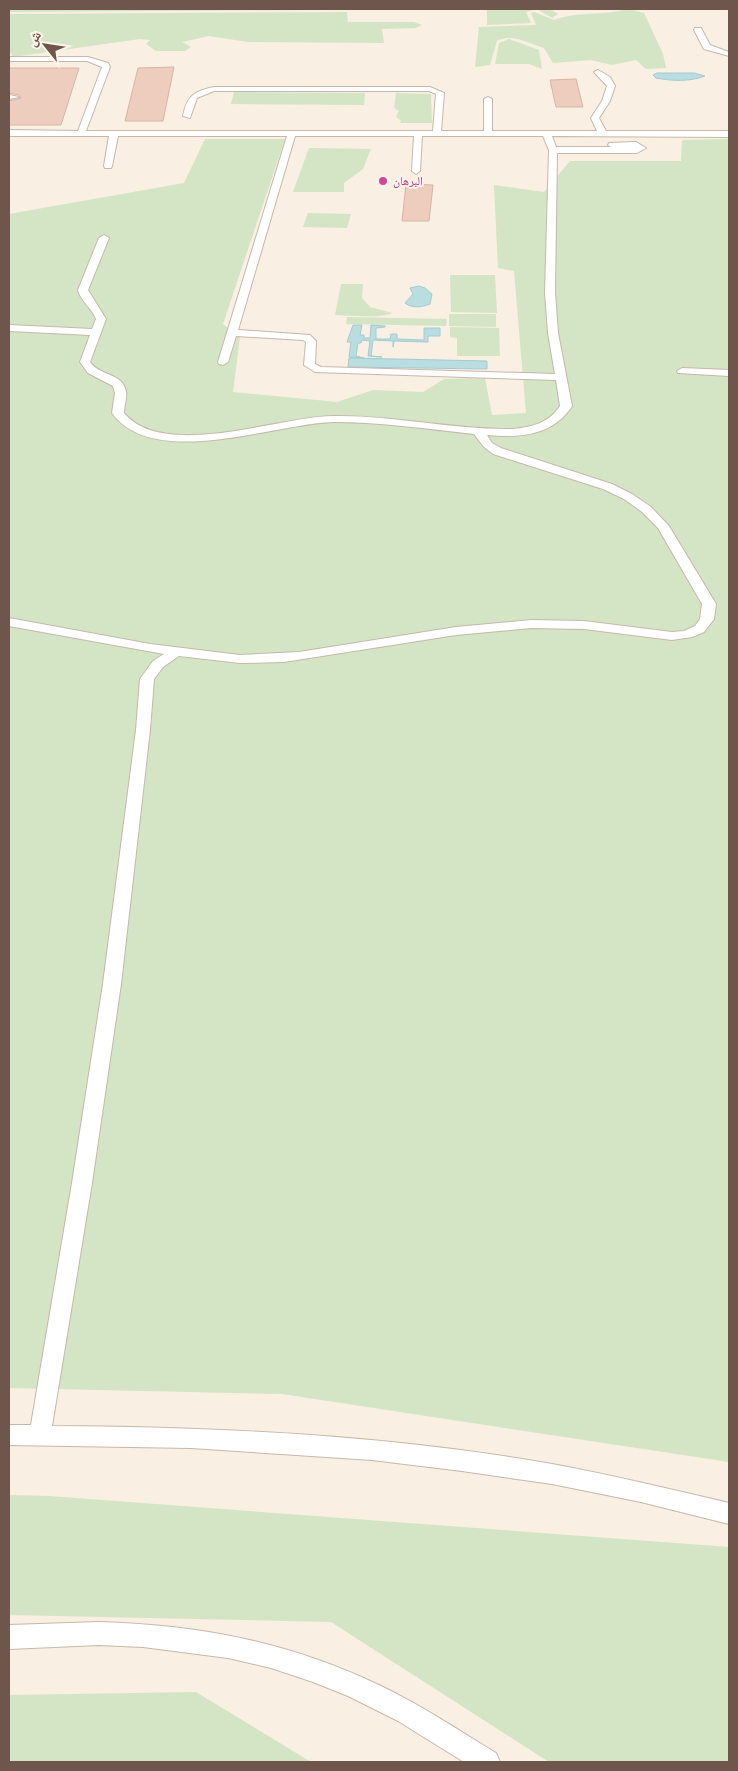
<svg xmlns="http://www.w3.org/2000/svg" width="738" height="1771" viewBox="0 0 738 1771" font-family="Lato,'Noto Naskh Arabic',sans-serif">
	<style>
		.green { fill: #d3e5c4 }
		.water { fill: #badde0; stroke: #a2ccd1 }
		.building { fill: #eccdbe; stroke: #dcb3a0 }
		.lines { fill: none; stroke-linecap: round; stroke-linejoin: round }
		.lane-casing { stroke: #c8b7ab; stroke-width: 2 }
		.lane { fill: #fff; fill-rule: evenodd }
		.hotel-dot { fill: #d1479c; stroke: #fdf4e9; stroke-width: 2 }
		.labels { text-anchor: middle; stroke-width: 4; stroke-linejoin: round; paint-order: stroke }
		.far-hotel-label { font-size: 12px; fill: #b23c85; stroke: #fdf4e9; text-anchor: start }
	</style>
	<rect width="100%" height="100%" fill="#f9efe3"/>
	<g class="green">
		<path d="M9,9H463L9,12Z"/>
		<path d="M487,9H550L558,14L552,18L537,9L526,12L531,23L487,25Z"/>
		<path d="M628,9L644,13L663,54L666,68L646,69L636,60L612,65L591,60L553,63L544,48C529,43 511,33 497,41L490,65L475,67L479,27L536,25L531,13L534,12L554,20C578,11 604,16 628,9Z"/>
		<path d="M347,12L348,22H414L422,25L416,28L382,29L384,43L248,42L209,36L182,42L191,47L185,51H156L146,44L150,40L140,39L13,57L9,50V14Z"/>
		<path d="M509,39L539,50L542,69L529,64H495L499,43Z"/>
		<path d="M234,92L365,93L364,105L231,104Z"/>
		<path d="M396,93L431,94L432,123H400L401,120L396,117L399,111L394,108Z"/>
		<path d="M205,139H285L223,324L240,337L233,392L337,402L373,390L423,392L444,379L485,378L492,415L526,413L514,271L498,268L494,185L544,192L570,161H681L682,140L729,139V1462L282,1394L9,1388V214L184,183Z"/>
		<path d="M309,148L371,149L363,169L344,183V192H293Z"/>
		<path d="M308,213L351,214L347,228L303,227Z"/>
		<path d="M450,275H495L497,313L451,312Z"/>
		<path d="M341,284H363L362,298L370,307L392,313C382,319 348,315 335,315Z"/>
		<path d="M449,314H496V327L449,326Z"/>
		<path d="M347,317L447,319L446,326L346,324Z"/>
		<path d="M450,327L499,328L500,356H457V338L450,337Z"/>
		<path d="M9,1495L49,1496L729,1547V1762H549L331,1622L9,1615Z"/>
		<path d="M196,1692L311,1762H9V1695Z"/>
	</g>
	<g class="water">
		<path d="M657,73H694L705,76C689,82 672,81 656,78L653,75Z"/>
		<path d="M419,286L425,288L432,294L430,304C422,307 413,309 405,303L413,294L410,288Z"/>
		<path d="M353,325H362L360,335H364V338H370L371,325L385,326V327L376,328V339H390L391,334H397V339L424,340V328H440V336H428V342L394,341L393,347V341L373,340L371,356L382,357L368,356L370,341L362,340L361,343H358L356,356L364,358L349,357L351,342H347Z"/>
		<path d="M349,358L487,361V369L348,367Z"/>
	</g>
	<g class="building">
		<path d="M174,67L163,121H125L138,68Z"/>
		<path d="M9,68H79L61,125H9V101L21,98L19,95L9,93Z"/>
		<path d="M576,79L583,107H556L550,80Z"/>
		<path d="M406,184L433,185L429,221H402Z"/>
	</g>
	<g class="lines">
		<g class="lane-casing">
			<g id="lane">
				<path d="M695,28H701L710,45L729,52V56L704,49L694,30Z"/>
				<path d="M9,57H88L108,63L110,67L86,131H433L436,94L429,91H214L197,98L190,118L183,116C187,96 194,91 214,87H430L444,93L441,131H484V99L488,97L492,99V131H597L591,118L602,101L607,86L594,72L598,70L610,77L615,86L610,101L599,118L606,131H729V137L552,136L556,147H611L608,145L609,143L636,142L646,148L637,153H557L555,293L558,333L572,406C553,436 519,438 487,435L492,443L501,448L612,484L632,494L651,507L669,526L716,604L714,619L704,632L692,637L672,640L584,629L531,628L456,635L284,662L240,663L179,656L163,667L154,679L150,730L121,984L92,1183L52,1426C219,1427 388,1435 552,1464C612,1475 670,1489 729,1503V1524L641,1502L552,1484L462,1471L372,1460L191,1448L9,1445V1425H31L72,1183L103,984L136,730L140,679L153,661L164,654L9,626V618L150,644L240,655L299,652L456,627L531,620L584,621L672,632L684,631L695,626L700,619L702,604L658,528L642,512L624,499L603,489L493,454L484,447L474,434C428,429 381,422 334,422C276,423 154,471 112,413L115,393L113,386L88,373L80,362L90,335L9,331V325L92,329L96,319C92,308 81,302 78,290L99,238L104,235L109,238L88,290L106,319L90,362C99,376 124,373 126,392C127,399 124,406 124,413C164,461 280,416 334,416C394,415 453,430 513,429C532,427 549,423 560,406L556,380L315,372L304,365L306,342L303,340L236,336L228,362L223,365L219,364L218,362L287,136H118L112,166L111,168H105L104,166L109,136H9V130L78,131L102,67L87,61H9ZM295,136H414L412,171L416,174L420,171L422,136H543L549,150L545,293L548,333L555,374L321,367L315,364L316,341L310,335L238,330Z"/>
				<path d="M9,95L19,97L9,99Z"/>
				<path d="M682,368L729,370V376L678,373L677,371Z"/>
				<path d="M99,1622C200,1625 290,1642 381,1686C421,1705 458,1730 496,1753L500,1762H464L398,1721L348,1696L313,1682L271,1668L228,1658L143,1647L99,1645L9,1649V1625Z"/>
			</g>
		</g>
		<use href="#lane" class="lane"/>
	</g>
	<circle class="hotel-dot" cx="383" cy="181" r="5"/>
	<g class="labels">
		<g class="far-hotel-label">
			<text x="393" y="185">البرهان</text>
		</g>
	</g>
	<rect width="738" height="1771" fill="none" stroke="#6e564c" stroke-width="20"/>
	<g transform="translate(45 45) rotate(300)" stroke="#fdf4e9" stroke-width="4" paint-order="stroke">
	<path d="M0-4L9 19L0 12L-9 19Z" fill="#6e564c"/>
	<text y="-8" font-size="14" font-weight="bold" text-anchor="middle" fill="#6e564c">ش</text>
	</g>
</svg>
